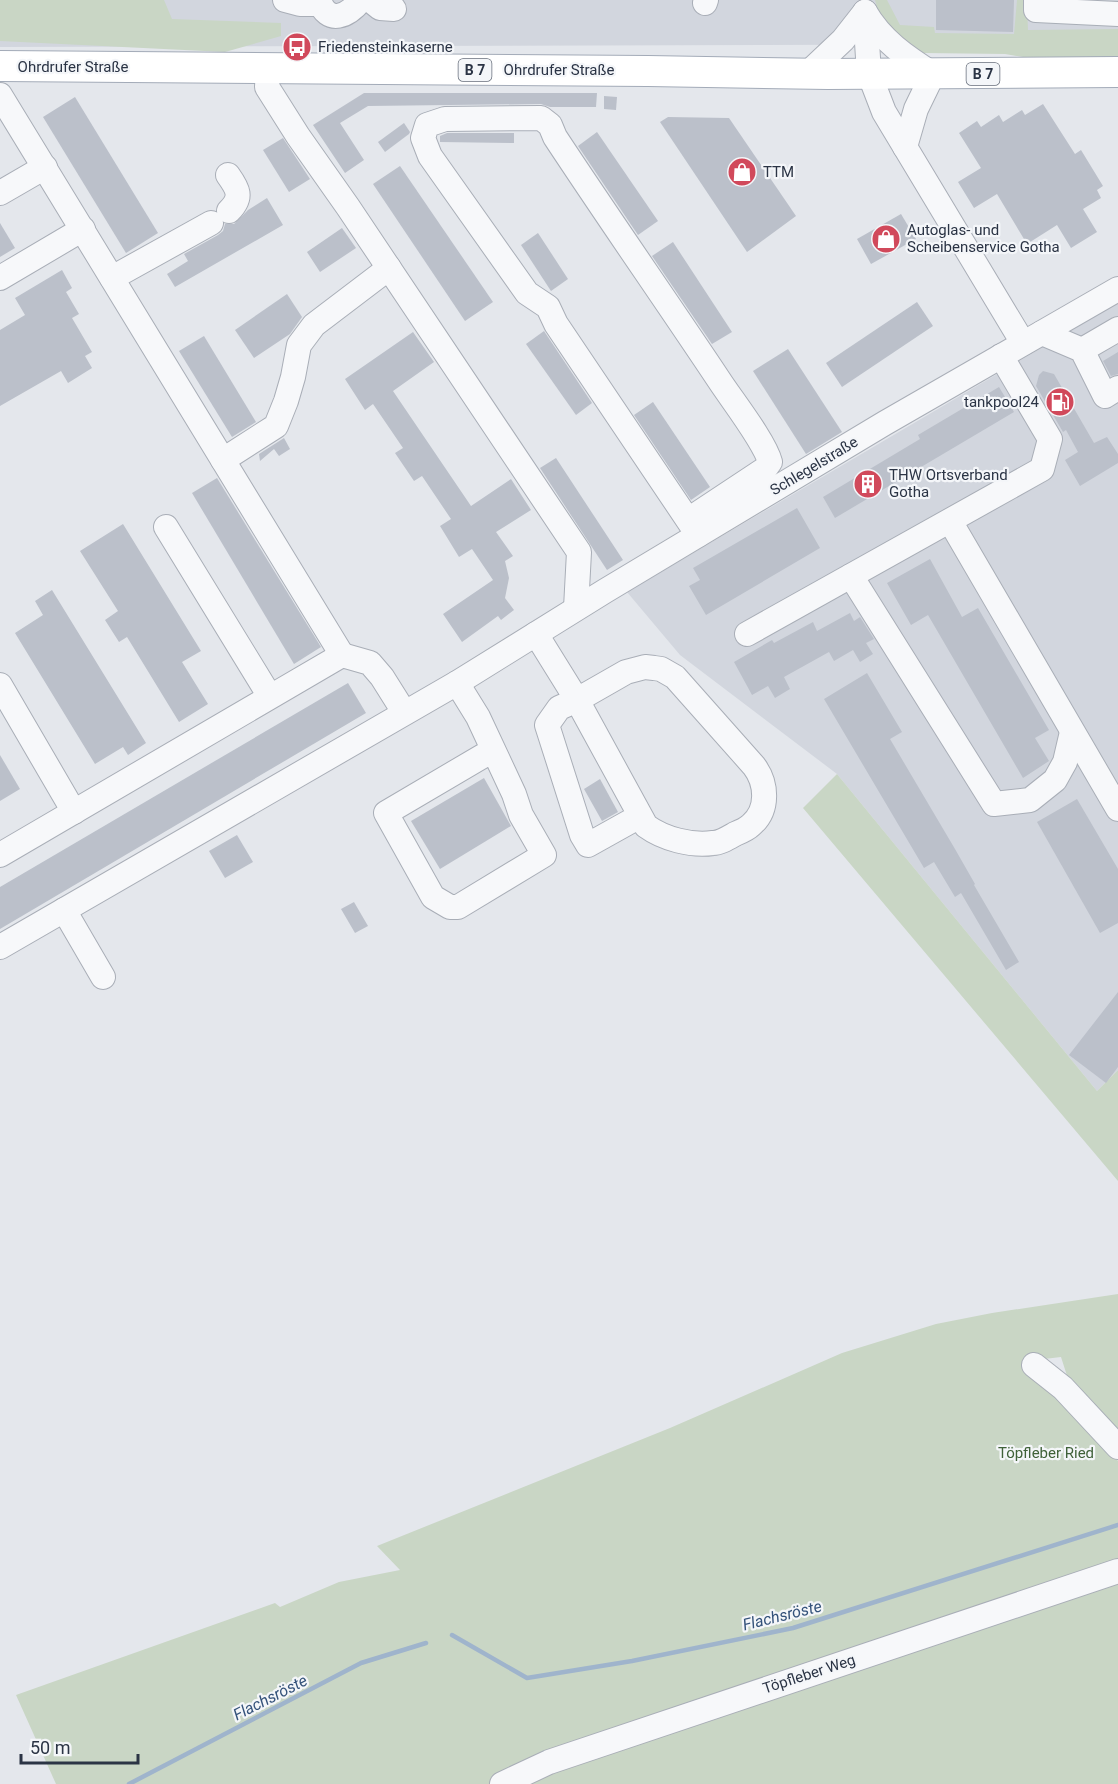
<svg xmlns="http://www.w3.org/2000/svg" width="1118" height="1784" viewBox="0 0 1118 1784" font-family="Roboto,sans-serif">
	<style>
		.built { fill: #d2d6de }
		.green { fill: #c9d6c5 }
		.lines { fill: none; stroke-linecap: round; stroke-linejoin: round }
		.stream { stroke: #9fb4cc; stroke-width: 4.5 }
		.building { fill: #bbc0ca }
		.minor-casing { stroke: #a9aeb7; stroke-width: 26 }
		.major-casing { stroke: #a3abb8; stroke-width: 32 }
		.minor { stroke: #f7f8fa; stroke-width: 24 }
		.major { stroke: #fff; stroke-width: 30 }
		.labels { text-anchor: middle; stroke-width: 4.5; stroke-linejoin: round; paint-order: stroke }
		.shield { fill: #f4f6f9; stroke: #676e7b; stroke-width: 1.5 }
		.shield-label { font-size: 14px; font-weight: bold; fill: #2b3445 }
		.poi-label { font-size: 15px; fill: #2b3445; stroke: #f4f6f9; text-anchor: start }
		.street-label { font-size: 15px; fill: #2b3445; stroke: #f4f6f9 }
		.park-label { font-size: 15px; fill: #3f6138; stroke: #f4f6f9 }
		.water-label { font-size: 16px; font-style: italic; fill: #34527a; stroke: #f4f6f9 }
	</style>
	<rect width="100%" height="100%" fill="#e4e7ec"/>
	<g class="built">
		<path d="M0,0H1118V44L0,47Z"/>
		<path d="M1118,303V1070L1097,1091L837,774L680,655L627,592Z"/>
	</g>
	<g class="green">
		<path d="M0,0H164L172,19L281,23V36L225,52L0,41Z"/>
		<path d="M875,0H887L900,25L934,27L935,33L1014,34L1017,0H1023L1027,5L1028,30L1118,29V64L1043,65L1023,57L1005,54L922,53L912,49L881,21Z"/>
		<path d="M837,774L1097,1091L1118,1070V1181L803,808Z"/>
		<path d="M1118,1294V1438L1070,1385L1061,1357L1027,1361L1118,1461V1784H56L16,1695L275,1603L280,1607L339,1582L400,1570L377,1546L670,1428L842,1353L936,1324L992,1313Z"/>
	</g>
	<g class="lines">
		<g class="stream">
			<path d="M452,1635L527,1678L632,1661L793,1628L1118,1525"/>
			<path d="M129,1784L361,1663L426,1643"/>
		</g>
	</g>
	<g class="building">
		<path d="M936,0H1014L1013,32L936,30Z"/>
		<path d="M364,93H597L596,107H550L541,104L368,106L340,123L364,160L345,173L313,125Z"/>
		<path d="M604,96L617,97L616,110L604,109Z"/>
		<path d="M75,97L158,233L126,253L43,117Z"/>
		<path d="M1043,104L1075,154L1081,150L1103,186L1097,190L1101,198L1083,209L1097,232L1071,248L1057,225L1027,244L997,194L974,208L958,182L981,168L959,133L977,121L981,127L999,115L1003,122L1022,110L1025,115Z"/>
		<path d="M668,117L729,118L796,216L747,252L660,122Z"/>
		<path d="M404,123L410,132L409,134L385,152L378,142Z"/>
		<path d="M597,132L658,221L638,235L578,146Z"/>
		<path d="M447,133H514V143L440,142V136Z"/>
		<path d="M283,138L310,179L289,192L263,150Z"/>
		<path d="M400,166L493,302L465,321L373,184Z"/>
		<path d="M267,198L283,225L175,287L167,274L188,261L184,254L218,235L223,231L225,224H234L248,210Z"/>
		<path d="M901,214L916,239L871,264L857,239Z"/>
		<path d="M0,223L15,248L0,257Z"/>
		<path d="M342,228L356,248L320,272L307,252Z"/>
		<path d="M538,233L568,279L551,291L521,245Z"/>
		<path d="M673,242L732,332L712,344L652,256Z"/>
		<path d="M62,270L72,288L66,292L79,314L72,318L92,352L85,356L92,368L68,383L61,371L0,406V330L25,315L15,298Z"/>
		<path d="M287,294L302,317L290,334L254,358L235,330Z"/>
		<path d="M917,302L933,326L842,387L826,363Z"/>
		<path d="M544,331L592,403L576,415L526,344Z"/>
		<path d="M413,332L434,362L393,391L471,506L511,479L531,510L496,532L513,556L505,561L509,578L505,598L514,610L501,620L498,616L462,642L443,614L493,580L472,549L459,557L440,526L451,519L422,476L414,481L395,453L403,448L373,404L365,410L345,379Z"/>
		<path d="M204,336L256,422L232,437L179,351Z"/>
		<path d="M788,349L842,432L806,454L753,371Z"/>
		<path d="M1118,352V374L1111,376L1103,361Z"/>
		<path d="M1043,371L1054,374L1094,443L1107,437L1118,454V463L1080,486L1065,460L1078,452L1066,430L1063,432L1036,386L1039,375Z"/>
		<path d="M999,387L1014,412L835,518L823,497L920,439L918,435Z"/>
		<path d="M653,402L710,487L691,500L634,415Z"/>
		<path d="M284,438L290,449L279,456L274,449L260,461L259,454Z"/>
		<path d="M556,458L623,560L607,570L540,468Z"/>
		<path d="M217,478L321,647L294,664L192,493Z"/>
		<path d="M797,508L820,548L706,615L689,586L700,580L693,568Z"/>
		<path d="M123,524L201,651L182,662L208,704L179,722L127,637L119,642L105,620L118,611L80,551Z"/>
		<path d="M930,559L962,617L978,608L1049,730L1035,738L1049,761L1023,778L928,615L911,625L887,583Z"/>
		<path d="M52,590L146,743L128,755L123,747L95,764L15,633L43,615L35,601Z"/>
		<path d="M850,613L854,621L860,617L874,639L866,643L873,654L860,662L853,650L834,661L829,652L784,677L790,689L775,698L768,686L752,695L734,662L772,640L774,643L813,622L817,631Z"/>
		<path d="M867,673L902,732L890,739L955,849L975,884L974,885L1019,962L1006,970L961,893L955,897L934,862L924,868L824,699Z"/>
		<path d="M348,683L366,713L0,929V887Z"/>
		<path d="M0,755L20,789L0,801Z"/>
		<path d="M484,778L511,826L440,869L411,821Z"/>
		<path d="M600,779L618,812L602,821L584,789Z"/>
		<path d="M1077,799L1118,869V923L1100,933L1037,822Z"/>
		<path d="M237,835L253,862L225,878L209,851Z"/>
		<path d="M354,902L368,926L355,933L341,909Z"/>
		<path d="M1118,992V1067L1106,1083L1069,1055Z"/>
	</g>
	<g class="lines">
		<g class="minor-casing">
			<g id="minor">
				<path d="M285,0L300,4H320"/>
				<path d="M319,0C328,26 348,16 361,0"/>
				<path d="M370,0L380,8L394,9"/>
				<path d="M1036,0V10L1118,14"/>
				<path d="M705,3L706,0"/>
				<path d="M865,12L869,73L884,112L1023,343"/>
				<path d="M865,12C881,40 906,57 933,74L916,109L905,147"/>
				<path d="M268,68L267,87L298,136L348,207L579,552L576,608"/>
				<path d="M807,74L843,40L865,12"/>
				<path d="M0,95L342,655"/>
				<path d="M228,175C238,189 243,197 229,211"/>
				<path d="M0,193L45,167"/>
				<path d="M0,278L83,229"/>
				<path d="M112,278L211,223"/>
				<path d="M1042,333L1082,350L1105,396L1118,388"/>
				<path d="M1082,350L1118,329"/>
				<path d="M223,460L276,426L286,401L293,377L299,345L314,325L389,268"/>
				<path d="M688,520L765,469L770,462C765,442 732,400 719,380C665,299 609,219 555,137L550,125L541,118L445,119L427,125L423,138L430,156L527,293L548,307L556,324L698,535"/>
				<path d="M950,521L1118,809"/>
				<path d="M166,527L269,695"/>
				<path d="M851,576L994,804L1030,800L1055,780L1065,762L1072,732"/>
				<path d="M536,634L577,700L646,826C664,839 691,846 713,843C720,843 728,838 735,834C740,832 747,829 751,825C769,810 767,783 754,766L675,677L661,669L654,668L645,667L626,672L577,700L559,708L547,725L582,835L588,845L640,816"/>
				<path d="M747,634L1042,469L1050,439L1001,356"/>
				<path d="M457,683L478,717L514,794L521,815L544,855L458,907H450L433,897L386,813L493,750"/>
				<path d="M0,685L74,812"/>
				<path d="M0,855L342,655L370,663L382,677L404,712"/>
				<path d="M64,910L103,977"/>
				<path d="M0,947L457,683L605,591L885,423L1118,289"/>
				<path d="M1034,1365L1063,1388L1118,1447"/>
				<path d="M502,1784L549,1762L1118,1571"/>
			</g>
		</g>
		<g class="major-casing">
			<path id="major" d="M0,66L648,71L828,74L1118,72"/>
		</g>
		<use href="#minor" class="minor"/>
		<use href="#major" class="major"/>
	</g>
	<defs>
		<g id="bus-disc" transform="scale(1.5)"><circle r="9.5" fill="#d1495b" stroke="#f4f6f9"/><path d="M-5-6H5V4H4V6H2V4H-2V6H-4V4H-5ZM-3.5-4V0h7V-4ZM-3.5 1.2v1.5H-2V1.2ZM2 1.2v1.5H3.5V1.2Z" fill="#fff"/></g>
		<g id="shop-disc" transform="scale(1.5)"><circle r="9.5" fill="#d1495b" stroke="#f4f6f9"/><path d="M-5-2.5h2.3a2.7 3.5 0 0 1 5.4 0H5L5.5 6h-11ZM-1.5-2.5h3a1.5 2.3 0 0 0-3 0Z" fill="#fff"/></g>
		<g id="fuel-disc" transform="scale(1.5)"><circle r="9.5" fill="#d1495b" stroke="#f4f6f9"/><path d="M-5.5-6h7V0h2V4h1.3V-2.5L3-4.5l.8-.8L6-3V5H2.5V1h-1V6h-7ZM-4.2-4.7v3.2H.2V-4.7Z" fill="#fff"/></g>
		<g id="building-disc" transform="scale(1.5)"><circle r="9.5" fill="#d1495b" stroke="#f4f6f9"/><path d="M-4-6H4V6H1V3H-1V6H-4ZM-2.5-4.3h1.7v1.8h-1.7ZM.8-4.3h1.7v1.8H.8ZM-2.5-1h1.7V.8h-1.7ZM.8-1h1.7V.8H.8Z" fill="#fff"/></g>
	</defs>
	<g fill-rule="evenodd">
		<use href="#bus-disc" x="297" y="47"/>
		<use href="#shop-disc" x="742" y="172"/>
		<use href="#shop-disc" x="886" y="239"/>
		<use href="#fuel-disc" x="1060" y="402"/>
		<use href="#building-disc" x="868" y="484"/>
	</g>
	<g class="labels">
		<g class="shield">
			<rect x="458.5" y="59" width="33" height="22" rx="4.5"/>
			<rect x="966.5" y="63" width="33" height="22" rx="4.5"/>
		</g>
		<g class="shield-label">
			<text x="475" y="75">B 7</text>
			<text x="983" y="79">B 7</text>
		</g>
		<g class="poi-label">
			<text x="318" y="52">Friedensteinkaserne</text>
			<text x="763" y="177">TTM</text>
			<text x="907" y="235">Autoglas- und<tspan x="907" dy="17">Scheibenservice Gotha</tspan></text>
			<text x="1039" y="407" text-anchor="end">tankpool24</text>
			<text x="889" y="480">THW Ortsverband<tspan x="889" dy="17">Gotha</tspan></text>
		</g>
		<g class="street-label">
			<text x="73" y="72">Ohrdrufer Straße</text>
			<text x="559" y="75">Ohrdrufer Straße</text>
			<text transform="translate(814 466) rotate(-31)" y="5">Schlegelstraße</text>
			<text transform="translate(809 1674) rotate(-18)" y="5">Töpfleber Weg</text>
		</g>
		<g class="park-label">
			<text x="1046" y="1458">Töpfleber Ried</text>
		</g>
		<g class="water-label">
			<text transform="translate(782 1615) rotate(-14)" y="6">Flachsröste</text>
			<text transform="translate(270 1697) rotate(-27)" y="6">Flachsröste</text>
		</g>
	</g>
	<path d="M21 1754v9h117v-9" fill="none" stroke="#2b3445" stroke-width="3"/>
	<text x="30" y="1754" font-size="18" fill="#2b3445" stroke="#f4f6f9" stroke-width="4.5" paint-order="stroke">50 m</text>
</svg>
